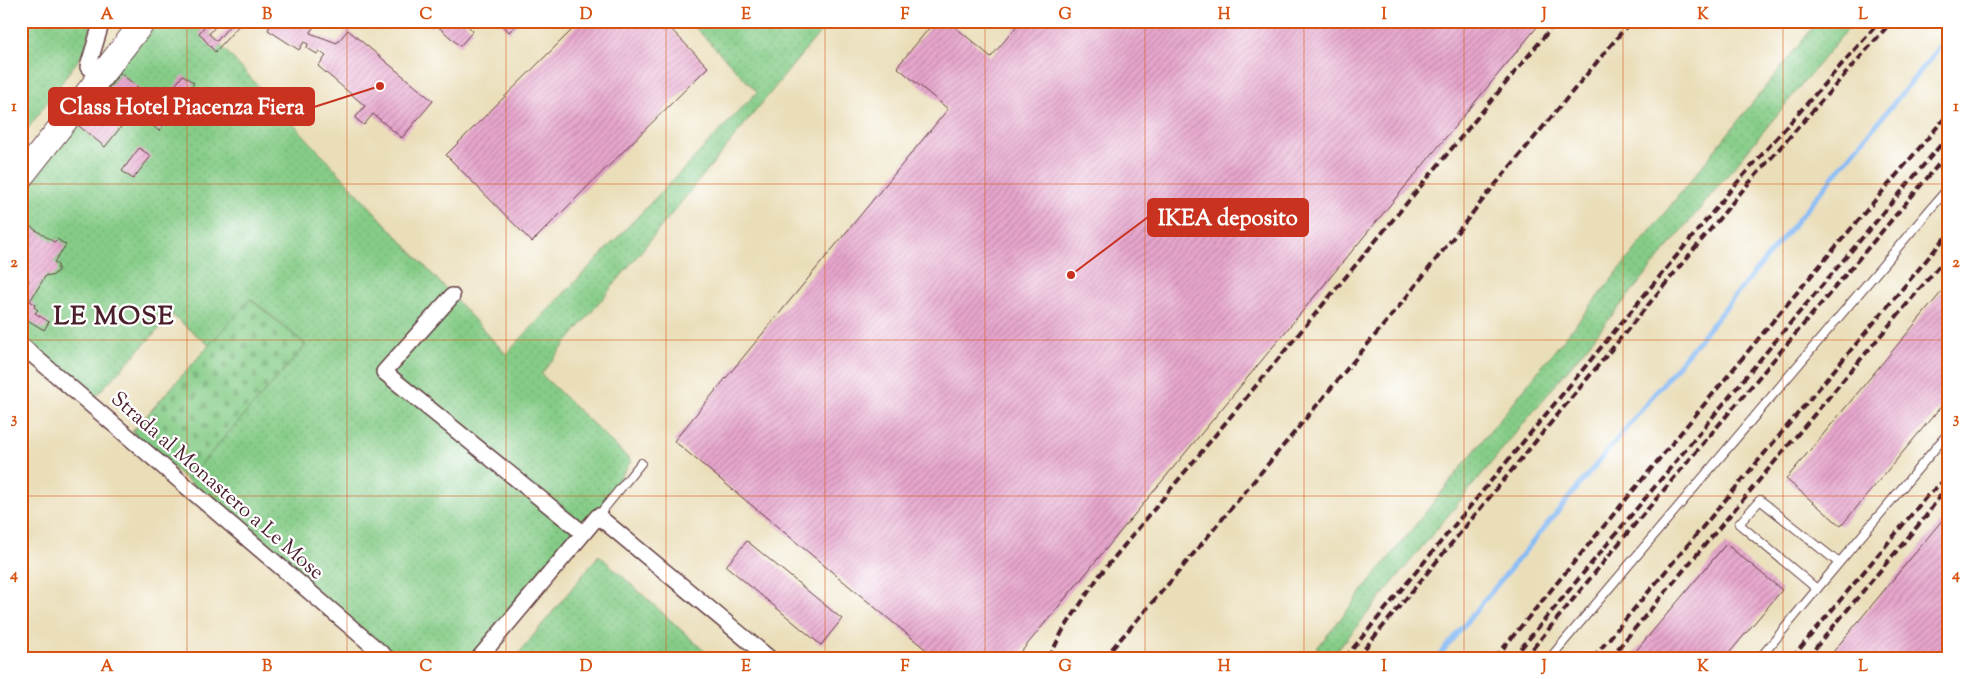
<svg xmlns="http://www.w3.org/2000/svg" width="1970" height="679" viewBox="0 0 1970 679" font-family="'Sorts Mill Goudy',serif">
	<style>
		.grass { fill: url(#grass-dots); stroke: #687659 }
		.cemetery { fill: url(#cemetery-stones); stroke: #687659 }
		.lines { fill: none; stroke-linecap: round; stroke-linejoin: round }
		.stream { stroke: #87bbf5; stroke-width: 5 }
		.building { fill: url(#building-hatch) }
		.lane-casing { stroke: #623c40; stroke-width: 10 }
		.street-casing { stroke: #623c40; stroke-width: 18 }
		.primary-casing { stroke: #623c40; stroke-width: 26 }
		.lane { stroke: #fff; stroke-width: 8 }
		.street { stroke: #fff; stroke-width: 15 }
		.primary { stroke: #fff; stroke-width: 24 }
		.rail { stroke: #4a1f2b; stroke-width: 4; stroke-dasharray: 8 4; stroke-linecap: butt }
		.grid { fill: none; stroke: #d8530f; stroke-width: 1; stroke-opacity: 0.55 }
		.labels { text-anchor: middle; stroke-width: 4.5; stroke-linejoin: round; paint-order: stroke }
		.street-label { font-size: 21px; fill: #4a1f2b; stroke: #fff }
		.district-label { font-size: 26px; font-weight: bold; letter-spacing: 1px; fill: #4a1f2b; stroke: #fff }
		.leader { fill: none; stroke: #c8321e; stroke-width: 2 }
		.callout-dot { fill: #c8321e; stroke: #fff; stroke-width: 2 }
		.callout { fill: #c8321e; stroke: #c8321e; stroke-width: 2 }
		.callout-label { font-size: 22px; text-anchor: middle; font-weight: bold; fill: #fff }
		.neatline { fill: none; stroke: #d8530f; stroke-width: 2 }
		.grid-label { font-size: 16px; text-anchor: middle; font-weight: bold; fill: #d8530f }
	</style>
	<defs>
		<pattern id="grass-dots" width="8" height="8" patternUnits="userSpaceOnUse" patternTransform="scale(1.25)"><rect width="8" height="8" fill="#85cc87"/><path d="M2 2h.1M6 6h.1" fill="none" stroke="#74af75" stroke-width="1.8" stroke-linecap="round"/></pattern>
		<pattern id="cemetery-stones" width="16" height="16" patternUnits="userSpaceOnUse" patternTransform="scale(1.25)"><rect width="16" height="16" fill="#85cc87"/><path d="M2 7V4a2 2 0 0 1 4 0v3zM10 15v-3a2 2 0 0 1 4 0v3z" fill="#74af75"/></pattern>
		<pattern id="building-hatch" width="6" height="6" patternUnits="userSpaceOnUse" patternTransform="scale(1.25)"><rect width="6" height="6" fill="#e7a6cd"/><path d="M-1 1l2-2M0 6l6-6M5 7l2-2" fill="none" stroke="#bd87a7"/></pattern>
	</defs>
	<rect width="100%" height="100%" fill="#fff"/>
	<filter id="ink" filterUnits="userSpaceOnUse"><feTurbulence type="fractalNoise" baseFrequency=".02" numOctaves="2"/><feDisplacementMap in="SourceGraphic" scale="10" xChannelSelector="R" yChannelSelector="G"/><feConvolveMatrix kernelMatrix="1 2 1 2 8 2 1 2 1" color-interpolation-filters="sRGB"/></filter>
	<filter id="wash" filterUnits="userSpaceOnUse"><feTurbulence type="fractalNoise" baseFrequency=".0096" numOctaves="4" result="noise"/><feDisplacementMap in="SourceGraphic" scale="20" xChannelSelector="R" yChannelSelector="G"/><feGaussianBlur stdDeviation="1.12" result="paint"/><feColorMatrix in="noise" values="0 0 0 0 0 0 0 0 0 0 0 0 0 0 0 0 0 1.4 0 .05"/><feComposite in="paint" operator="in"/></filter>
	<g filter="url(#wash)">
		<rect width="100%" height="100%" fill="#eadeb9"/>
		<g class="grass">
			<path d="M21,21H93L84,52L21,138Z"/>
			<path d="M151,21H197L201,24L506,354L757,92L689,21H829L541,374L631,461L597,514L479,658H396L187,480L306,345L251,299L210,346L172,315L92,400L21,339V183Z"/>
			<path d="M1818,21H1854L1331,658H1309Z"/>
			<path d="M599,555L712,658H515Z"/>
		</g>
		<path class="cemetery" d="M250,299L306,345L187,480L132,432Z"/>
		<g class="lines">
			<path class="stream" d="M1437,658L1949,36"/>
		</g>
		<g id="blocks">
			<g class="building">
				<path d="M209,21H220L209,34L217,41L233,21H243L215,52L199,33Z"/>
				<path d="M272,21H317L310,33L337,43L348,30L433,101L402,138L373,114L364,125L355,118L365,106L318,66L326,56L319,51L317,54L307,48L308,44L304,42L299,50L268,30Z"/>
				<path d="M424,21H463L473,31L460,46L434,23L431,27Z"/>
				<path d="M499,21H521L509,32Z"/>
				<path d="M581,21H663L708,67L532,242L446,155Z"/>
				<path d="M935,21H948L991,57L1021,21H1542L1016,658H936L674,441L948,109L897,67Z"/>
				<path d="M120,73L145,93L128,116L114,106L109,112L124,123L105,147L79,126Z"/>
				<path d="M183,75L194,83L159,131L148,122Z"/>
				<path d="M139,148L151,156L133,179L122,171Z"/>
				<path d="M25,223L54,242L57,239L66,245L54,262L58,265V271L52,276L46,275L30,301L35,304L34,307L38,310L35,313L49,322L44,330L21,316V293L29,280L21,275V229Z"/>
				<path d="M1949,283V397L1841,526L1786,479Z"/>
				<path d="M1949,512V658H1828Z"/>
				<path d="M747,541L842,619L821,645L726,566Z"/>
				<path d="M1726,544L1782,590L1725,658H1630Z"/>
			</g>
		</g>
	</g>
	<g filter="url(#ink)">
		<use href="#blocks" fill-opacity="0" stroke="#623c40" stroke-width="1"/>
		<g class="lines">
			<g class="lane-casing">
				<g id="lane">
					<path d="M598,516L641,463"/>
					<path d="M1839,563L1760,500L1739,524L1817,589L1949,432"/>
					<path d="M1550,658L1949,187"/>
					<path d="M1760,658L1817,589"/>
				</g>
			</g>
			<g class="street-casing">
				<g id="street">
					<path d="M88,67L102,21"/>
					<path d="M452,296L384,372L583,533"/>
					<path d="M21,345L387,658"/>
					<path d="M479,658L598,516L769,658"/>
				</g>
			</g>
			<g class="primary-casing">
				<path id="primary" d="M21,177L144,21"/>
			</g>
			<use href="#lane" class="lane"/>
			<use href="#street" class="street"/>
			<use href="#primary" class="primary"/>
			<g class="rail">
				<path d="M1049,658L1062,632L1099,576L1557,21"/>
				<path d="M1104,658L1170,582L1401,304L1485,197L1631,21"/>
				<path d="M1345,658L1735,185L1880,21"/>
				<path d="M1357,658L1742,191L1892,21"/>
				<path d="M1495,658L1778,315L1949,113"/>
				<path d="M1513,658L1787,327L1949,135"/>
				<path d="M1525,658L1625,536L1949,152"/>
				<path d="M1593,658L1949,233"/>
				<path d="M1610,658L1949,254"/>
				<path d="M1792,658L1927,496L1949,476"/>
				<path d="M1807,658L1926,516L1949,483"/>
			</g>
		</g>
	</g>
	<path class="grid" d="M187,21V658M347,21V658M506,21V658M666,21V658M825,21V658M985,21V658M1145,21V658M1304,21V658M1464,21V658M1623,21V658M1783,21V658M21,184H1949M21,340H1949M21,496H1949"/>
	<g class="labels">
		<g class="street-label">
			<text transform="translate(218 485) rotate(41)" y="7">Strada al Monastero a Le Mose</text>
		</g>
		<g class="district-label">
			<text x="114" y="324">LE MOSE</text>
		</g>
	</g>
	<path class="leader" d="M380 86L314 107M1071 275L1148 217"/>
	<g class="callout-dot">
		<circle cx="380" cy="86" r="5"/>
		<circle cx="1071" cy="275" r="5"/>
	</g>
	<g class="callout">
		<rect x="49" y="88" width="265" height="37" rx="5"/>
		<rect x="1148" y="199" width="160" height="37" rx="5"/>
	</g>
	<g class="callout-label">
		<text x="182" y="114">Class Hotel Piacenza Fiera</text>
		<text x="1228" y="225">IKEA deposito</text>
	</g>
	<rect width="1970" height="679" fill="none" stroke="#fff" stroke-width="55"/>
	<rect x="28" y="28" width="1914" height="624" class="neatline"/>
	<g class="grid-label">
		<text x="107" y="19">A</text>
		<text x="267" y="19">B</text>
		<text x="426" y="19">C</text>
		<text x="586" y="19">D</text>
		<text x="746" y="19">E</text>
		<text x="905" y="19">F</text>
		<text x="1065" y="19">G</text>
		<text x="1224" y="19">H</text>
		<text x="1384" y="19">I</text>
		<text x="1544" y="19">J</text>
		<text x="1703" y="19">K</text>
		<text x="1863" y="19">L</text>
		<text x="14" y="111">1</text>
		<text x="1956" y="111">1</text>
		<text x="14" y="267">2</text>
		<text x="1956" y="267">2</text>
		<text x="14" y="423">3</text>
		<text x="1956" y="423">3</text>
		<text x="14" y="579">4</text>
		<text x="1956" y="579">4</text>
		<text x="107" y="671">A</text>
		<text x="267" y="671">B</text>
		<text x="426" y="671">C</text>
		<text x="586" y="671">D</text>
		<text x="746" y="671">E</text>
		<text x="905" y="671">F</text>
		<text x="1065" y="671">G</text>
		<text x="1224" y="671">H</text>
		<text x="1384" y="671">I</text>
		<text x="1544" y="671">J</text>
		<text x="1703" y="671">K</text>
		<text x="1863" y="671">L</text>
	</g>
</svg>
